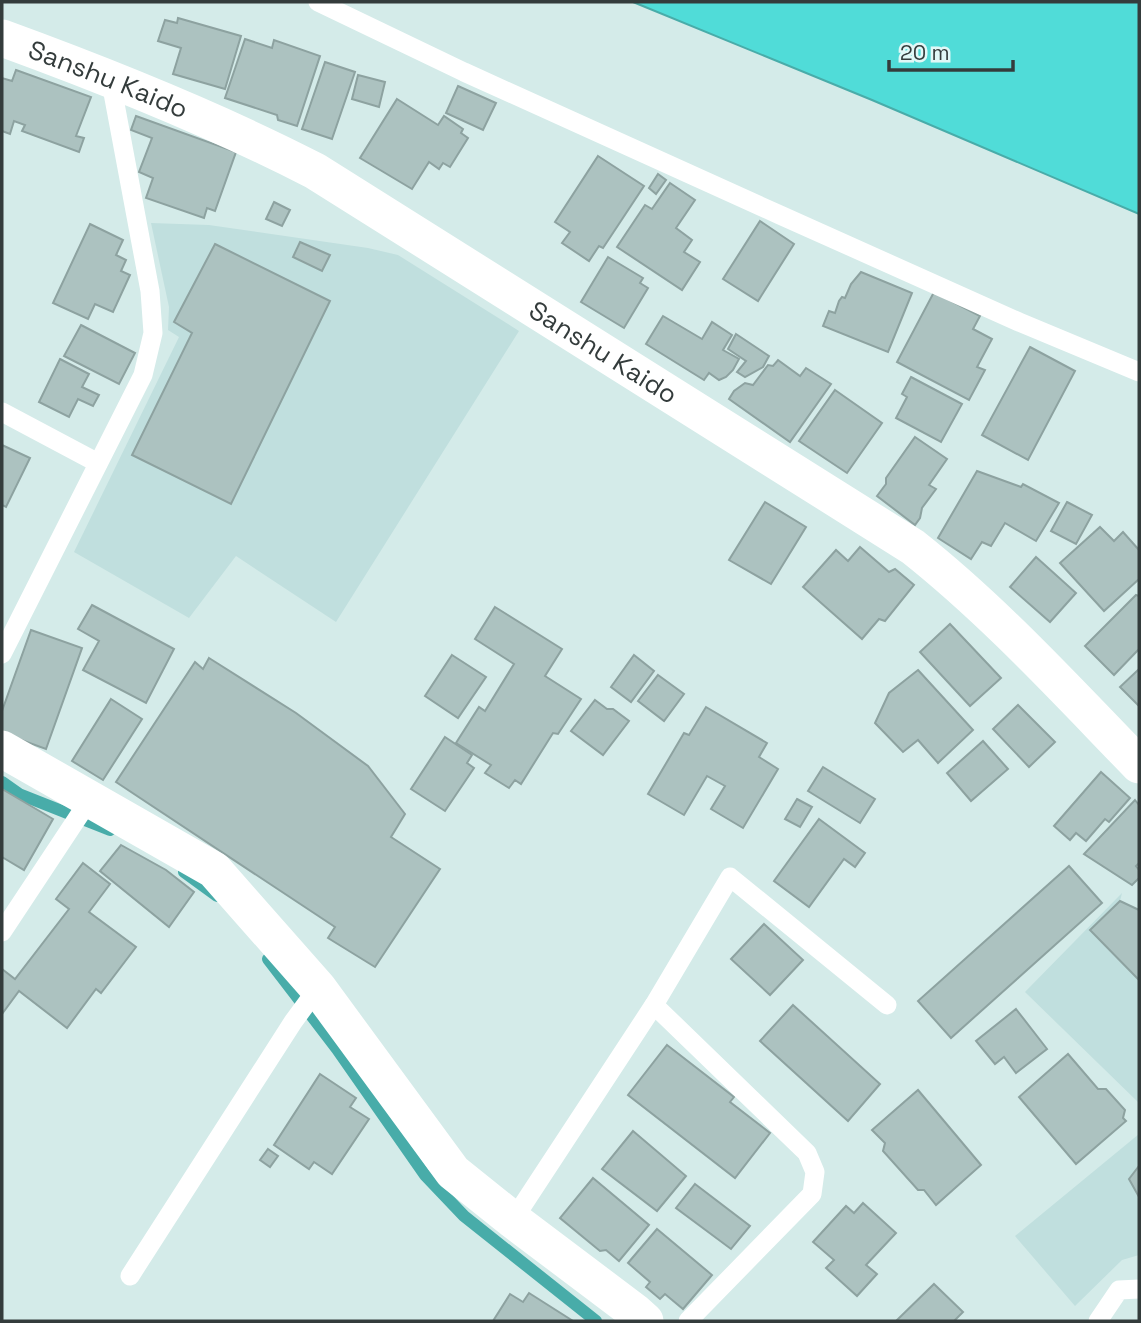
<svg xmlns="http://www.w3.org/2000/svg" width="1141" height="1323" viewBox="0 0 1141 1323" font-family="'Space Grotesk',sans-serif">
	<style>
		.built { fill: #c0dfde }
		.water { fill: #50dcd8; stroke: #48aca9; stroke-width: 2 }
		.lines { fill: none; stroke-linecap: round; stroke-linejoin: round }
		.stream { stroke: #48aca9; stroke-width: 12 }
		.building { fill: #acc2c0; stroke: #8da2a0; stroke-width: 2 }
		.service { stroke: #fff; stroke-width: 19 }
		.minor { stroke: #fff; stroke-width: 37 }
		.labels { text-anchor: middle; stroke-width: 7; stroke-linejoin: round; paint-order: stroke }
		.street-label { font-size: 26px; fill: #343c3c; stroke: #e1f8f7 }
	</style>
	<rect width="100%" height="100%" fill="#d4ebe9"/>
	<g class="built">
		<path d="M151,223L209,225L368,248L398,255L519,331L336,622L236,556L189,618L74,552L179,337L168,330L169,307Z"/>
		<path d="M1122,893L1120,901L1139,910V1103L1025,992Z"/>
		<path d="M1139,1134V1255L1122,1260L1075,1306L1015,1236Z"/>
	</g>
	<path class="water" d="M633,2H1139V214L872,100Z"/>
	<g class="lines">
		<g class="stream">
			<path d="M2,782L19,794L110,830"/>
			<path d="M184,872L217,896"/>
			<path d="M268,959L337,1049L425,1175L464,1216L596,1321"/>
		</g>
	</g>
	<g class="building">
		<path d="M178,18L241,36L225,89L173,74L181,48L158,41L165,20L177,23Z"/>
		<path d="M245,39L272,48L274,40L320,56L297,126L278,120L277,115L225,98Z"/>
		<path d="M325,62L355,72L332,139L302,129Z"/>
		<path d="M16,70L91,97L76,136L84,138L79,152L22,131L25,125L14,121L10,134L2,131V78L12,81Z"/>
		<path d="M358,75L385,82L379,107L352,99Z"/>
		<path d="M458,86L496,103L483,130L446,113Z"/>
		<path d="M397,99L438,125L444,116L463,129L461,133L468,138L450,167L443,163L439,169L429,162L412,189L360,158Z"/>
		<path d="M136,116L236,152L215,211L207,208L204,218L146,198L153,178L139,172L152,138L131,130Z"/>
		<path d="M598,156L644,186L603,248L599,246L589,261L562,243L570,232L555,222Z"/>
		<path d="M658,174L666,180L656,194L649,188Z"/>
		<path d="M670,183L695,200L676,228L692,240L684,252L700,262L682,290L617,247L645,205L652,209Z"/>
		<path d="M274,202L290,210L282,226L266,219Z"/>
		<path d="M760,221L794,244L758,301L723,279Z"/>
		<path d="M90,224L123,240L116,255L126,260L121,271L130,275L113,312L95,304L88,319L53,303Z"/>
		<path d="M300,242L330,255L322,271L293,257Z"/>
		<path d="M215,244L330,301L231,504L132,455L192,333L174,322Z"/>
		<path d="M608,257L643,278L640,283L648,288L624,328L581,302Z"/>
		<path d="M861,272L912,293L888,352L823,326L829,311L835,313L839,301L842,297L845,298L851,284Z"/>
		<path d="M934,292L980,316L973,329L992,339L977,367L985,370L969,400L897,362Z"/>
		<path d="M663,316L702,339L712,322L732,335L723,350L739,359L733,370L726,377L719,380L709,373L704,380L646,344Z"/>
		<path d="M81,325L135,353L119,384L64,356Z"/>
		<path d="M736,334L769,356L763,367L745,377L737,372L746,361L728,349Z"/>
		<path d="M1030,347L1075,371L1028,460L982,435Z"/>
		<path d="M60,359L89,374L82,387L99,395L93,406L78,399L69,417L39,402Z"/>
		<path d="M778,360L800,376L806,368L831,384L790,442L729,399L734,391L745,383L753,385L768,365L773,366Z"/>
		<path d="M911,377L962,404L941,442L896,418L907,397L902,394Z"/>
		<path d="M835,390L882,423L847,473L799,441Z"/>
		<path d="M915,437L947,459L929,485L936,489L922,508L920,518L915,525L877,496L886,484V478Z"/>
		<path d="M2,445L30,458L6,507L2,505Z"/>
		<path d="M977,471L1021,487L1023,484L1059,503L1036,541L1005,523L991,546L982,542L971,559L938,538Z"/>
		<path d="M765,502L806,527L771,584L729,560Z"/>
		<path d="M1067,502L1092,515L1076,544L1051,531Z"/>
		<path d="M1100,527L1114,541L1123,532L1139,550V579L1104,611L1060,563Z"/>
		<path d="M860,547L889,572L895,569L914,585L885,621L879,619L862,639L803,587L836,550L848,561Z"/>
		<path d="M1036,557L1076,593L1050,622L1010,587Z"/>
		<path d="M1136,595L1139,596V649L1114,675L1085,646Z"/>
		<path d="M92,605L174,649L146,703L83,670L99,641L78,629Z"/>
		<path d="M495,607L562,649L545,676L581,699L558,734L553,733L521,784L515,780L509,788L485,773L491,765L456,743L479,707L485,711L514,664L475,639Z"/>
		<path d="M950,624L1001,678L970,706L920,652Z"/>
		<path d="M31,630L82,648L46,749L2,733V711Z"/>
		<path d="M452,655L486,677L458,718L425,696Z"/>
		<path d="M634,655L654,671L631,702L611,687Z"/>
		<path d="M209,658L296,713L368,766L405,814L391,837L440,869L375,967L328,938L335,927L116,782L195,662L203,669Z"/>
		<path d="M1139,669V706L1120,687Z"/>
		<path d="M918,670L973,730L938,763L918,740L903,752L875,723L889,693Z"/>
		<path d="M658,675L684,694L664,721L638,701Z"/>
		<path d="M111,699L142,719L103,780L72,761Z"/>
		<path d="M595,700L607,709H613L629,721L603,755L571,731Z"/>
		<path d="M1018,705L1055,742L1029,767L993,729Z"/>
		<path d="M706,707L767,743L759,757L778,769L743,828L711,809L725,786L707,776L684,815L648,794L684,733L689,735Z"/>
		<path d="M445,737L472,755L467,763L474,768L445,811L411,789Z"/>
		<path d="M983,741L1008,769L971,801L947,773Z"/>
		<path d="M823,767L875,799L860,823L808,791Z"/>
		<path d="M1101,772L1130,798L1109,822L1105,819L1086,841L1076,833L1070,840L1054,826Z"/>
		<path d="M2,789L53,819L24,870L2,857Z"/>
		<path d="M797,799L812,807L800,827L785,819Z"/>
		<path d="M1135,800L1139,805V863L1136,866L1139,870V878L1132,885L1084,854Z"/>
		<path d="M819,819L865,853L855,867L844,859L809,907L774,881Z"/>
		<path d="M121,845L166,870L194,892L169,927L100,871Z"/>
		<path d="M83,863L110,884L89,912L136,947L101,993L96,989L67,1028L19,991L2,1014V969L15,979L69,909L56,899Z"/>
		<path d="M1069,866L1102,903L951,1038L918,1001Z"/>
		<path d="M1120,901L1139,910V980L1090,930Z"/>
		<path d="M764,924L803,960L770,995L731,959Z"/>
		<path d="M793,1005L880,1084L848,1121L760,1041Z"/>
		<path d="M1016,1009L1047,1049L1016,1073L1004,1057L995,1064L976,1041Z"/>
		<path d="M667,1045L734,1097L730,1102L770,1133L735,1178L628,1095Z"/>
		<path d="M1068,1054L1098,1089H1106L1125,1110L1123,1118L1126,1121L1076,1164L1019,1097Z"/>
		<path d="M320,1074L356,1098L350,1107L369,1119L332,1174L314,1162L309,1169L274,1145Z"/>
		<path d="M918,1090L981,1165L936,1205L924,1190H918L883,1151L885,1143L872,1130Z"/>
		<path d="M633,1131L686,1176L657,1211L602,1169Z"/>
		<path d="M268,1149L278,1156L270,1167L260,1160Z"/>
		<path d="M1139,1166V1197L1129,1179Z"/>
		<path d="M593,1178L649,1225L619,1261L606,1250L600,1251L560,1218Z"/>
		<path d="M695,1184L750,1226L731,1249L676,1208Z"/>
		<path d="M863,1203L896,1233L866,1265L877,1274L857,1296L826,1268L834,1260L813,1242L846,1206L854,1213Z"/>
		<path d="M657,1229L712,1275L683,1309L665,1294L660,1299L646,1287L650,1282L628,1263Z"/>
		<path d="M934,1284L963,1312L954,1321H896Z"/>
		<path d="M529,1293L573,1321H493L510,1294L523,1302Z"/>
	</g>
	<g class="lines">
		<g class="service">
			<path d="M318,2L464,72L780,215L1019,322L1139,372"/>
			<path d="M2,412L98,463"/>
			<path d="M2,654L143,375L153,333L150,291L110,77"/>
			<path d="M2,932L90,799"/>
			<path d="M654,1005L807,1153L815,1172L812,1194L688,1321"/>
			<path d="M513,1220L654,1005L730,877L887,1005"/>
			<path d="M130,1276L293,1022L318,988"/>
			<path d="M1098,1321L1119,1290L1139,1289"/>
		</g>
		<g class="minor">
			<path id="s1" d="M2,38C109,77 214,119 315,171L913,547C995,612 1066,690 1139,765"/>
			<path d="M2,749L214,870L318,988L453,1172L513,1220L635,1312L645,1321"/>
		</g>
	</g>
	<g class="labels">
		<g class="street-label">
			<text dy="9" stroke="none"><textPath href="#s1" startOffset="114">Sanshu Kaido</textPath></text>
			<text dy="9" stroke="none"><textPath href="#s1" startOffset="681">Sanshu Kaido</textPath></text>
		</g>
	</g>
	<rect width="1141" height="1323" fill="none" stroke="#343c3c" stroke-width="7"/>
	<path d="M889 60v10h124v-10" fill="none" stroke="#343c3c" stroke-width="3.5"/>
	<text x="900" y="60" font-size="21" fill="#343c3c" stroke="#e1f8f7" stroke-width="5" paint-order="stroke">20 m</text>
</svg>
